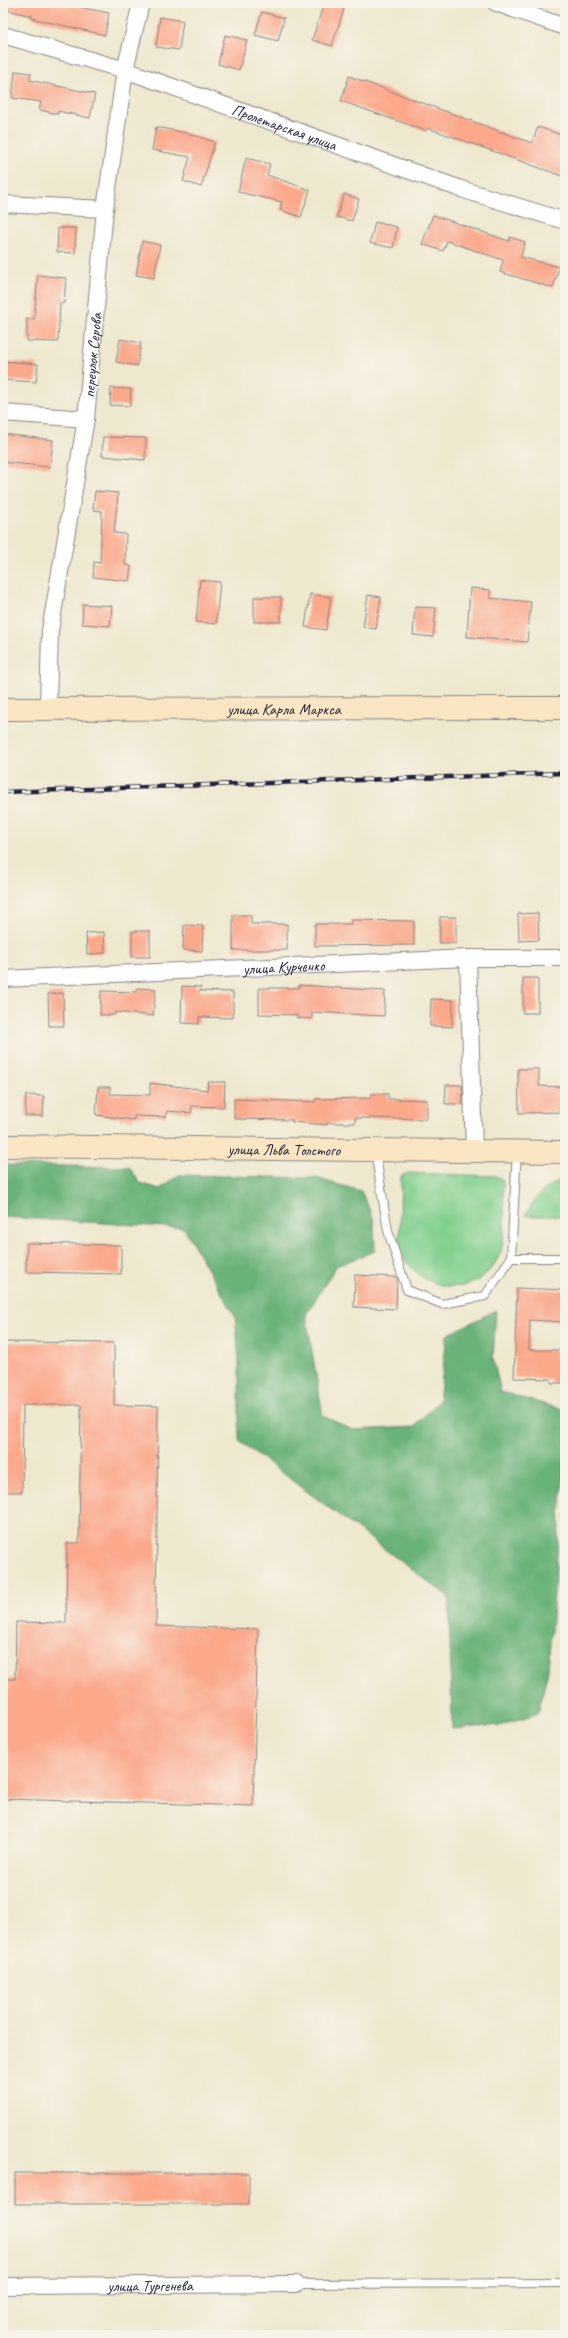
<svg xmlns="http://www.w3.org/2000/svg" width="568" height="2338" viewBox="0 0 568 2338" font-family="Caveat,sans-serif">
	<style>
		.green { fill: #82d08e; stroke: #527964 }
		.forest { fill: #69b279; stroke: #466a5a }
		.building { fill: #fba88b }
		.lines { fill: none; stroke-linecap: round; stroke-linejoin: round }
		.lane-casing { stroke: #888585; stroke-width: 10 }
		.street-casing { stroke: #888585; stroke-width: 18 }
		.secondary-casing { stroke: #888585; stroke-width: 24 }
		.lane { stroke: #fff; stroke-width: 8 }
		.street { stroke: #fff; stroke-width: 16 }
		.secondary { stroke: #fbe6c4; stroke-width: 22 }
		.rail-casing { stroke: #22223b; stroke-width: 4.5 }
		.rail { stroke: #f7f3e8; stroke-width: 3; stroke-dasharray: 9; stroke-linecap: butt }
		.labels { text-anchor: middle; stroke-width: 3.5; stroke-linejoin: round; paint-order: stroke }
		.street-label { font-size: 16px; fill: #22223b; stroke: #f7f3e8 }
	</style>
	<rect width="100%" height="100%" fill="#f7f3e8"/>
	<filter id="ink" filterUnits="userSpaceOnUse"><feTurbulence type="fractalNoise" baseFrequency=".025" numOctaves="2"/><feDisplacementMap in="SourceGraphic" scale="8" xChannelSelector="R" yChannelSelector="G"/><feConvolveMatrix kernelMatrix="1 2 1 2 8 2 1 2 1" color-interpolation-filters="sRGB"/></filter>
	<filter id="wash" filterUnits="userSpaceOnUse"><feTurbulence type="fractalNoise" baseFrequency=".012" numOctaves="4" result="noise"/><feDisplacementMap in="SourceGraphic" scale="16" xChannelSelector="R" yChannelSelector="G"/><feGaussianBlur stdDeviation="0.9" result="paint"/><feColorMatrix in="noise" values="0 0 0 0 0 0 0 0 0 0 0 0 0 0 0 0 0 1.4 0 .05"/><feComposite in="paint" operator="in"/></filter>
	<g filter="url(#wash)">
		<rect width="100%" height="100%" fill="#eee8cf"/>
		<g class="green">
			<path d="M408,1173L496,1176L503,1180C503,1201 508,1241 498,1258C474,1303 418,1291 399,1249L401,1176Z"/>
			<path d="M565,1177V1216H525C534,1198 546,1186 565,1177Z"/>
		</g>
		<path class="forest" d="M3,1165L129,1167L140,1183L160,1189L179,1175L315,1178L361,1191L374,1220L375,1251L336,1266L306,1315L323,1416L353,1430L414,1427L439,1401L447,1335L496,1310L493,1359L501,1392L565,1410V1452L548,1670L538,1713L502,1725L452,1729L449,1597L239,1441V1359L235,1316L184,1228L3,1217Z"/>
		<g id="blocks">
			<g class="building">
				<path d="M3,3H58L109,13L105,35L31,18L32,16L3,9Z"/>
				<path d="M324,3H346L332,46L312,40Z"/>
				<path d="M262,12L284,18L278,41L255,35Z"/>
				<path d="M160,17L183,21L179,50L156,47Z"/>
				<path d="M225,35L247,40L239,70L218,64Z"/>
				<path d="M15,71L31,73L30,80L95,94L90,118L58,111V114L39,110L41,102L12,98Z"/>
				<path d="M349,76L532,143L538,127L565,136V177L428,128L426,131L341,101Z"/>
				<path d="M156,127L187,133L215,142L201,187L183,181L190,157L152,150Z"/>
				<path d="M246,158L270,164L267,175L310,190L301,217L280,210L282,202L238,192Z"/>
				<path d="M344,194L359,199L352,221L337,217Z"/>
				<path d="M433,215L509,241L510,237L525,242L521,257L559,267L553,288L500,272L503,260L447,241L443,251L422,244Z"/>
				<path d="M375,222L397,227L393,248L370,243Z"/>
				<path d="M58,228H76L75,253L57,252Z"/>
				<path d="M142,241L160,245L154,278L136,275Z"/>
				<path d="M38,275L66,278L64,303H60L58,342L27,341V319H34Z"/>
				<path d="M120,339L141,343L137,366L116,362Z"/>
				<path d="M3,361L38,364L36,382L3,380Z"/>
				<path d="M111,388L131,389L130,406L110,405Z"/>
				<path d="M3,434L53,440L50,467L3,462Z"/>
				<path d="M103,437L146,438L145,460L102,456Z"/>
				<path d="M95,491L118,493L114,533L126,534L125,565L131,566L129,581L93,577L94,562L100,563L102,511L93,510Z"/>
				<path d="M200,580L220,582L216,624L196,622Z"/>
				<path d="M470,588L490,590V598L531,602L527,642L467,637Z"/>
				<path d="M310,594L331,597L326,630L305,627Z"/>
				<path d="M368,595L381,597L376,629L363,627Z"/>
				<rect x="254" y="597" width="27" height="25"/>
				<path d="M83,604L112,606L110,626L82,624Z"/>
				<path d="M415,607L436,608L433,637L413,635Z"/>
				<path d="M538,913L539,940L519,941L518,914Z"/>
				<path d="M233,915H251V924H287V950H233Z"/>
				<rect x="440" y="917" width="16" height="26"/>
				<path d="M351,920L414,921V945L315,946V924H351Z"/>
				<path d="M184,925L203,926L202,951L183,950Z"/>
				<rect x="132" y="931" width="18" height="26"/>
				<path d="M104,932L105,953L87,954L86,933Z"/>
				<rect x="523" y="978" width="15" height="35"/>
				<path d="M299,985L385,991L384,1016L312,1012V1019L297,1018V1015L259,1014V988H299Z"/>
				<path d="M182,986L201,987L200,991L233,992V1018L199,1017V1024L181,1023Z"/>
				<path d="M137,988L156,989L153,1016L115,1012V1015H100L101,991L137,992Z"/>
				<path d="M63,993L64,1026H49L48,994Z"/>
				<path d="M431,999L453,1000L452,1027L430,1026Z"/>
				<path d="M518,1069H539V1086L565,1087V1112L519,1113Z"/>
				<path d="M208,1082H225L224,1107L192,1106L191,1113L167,1111L166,1117L134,1116V1120L96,1115L98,1087H110V1094L150,1095V1083L207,1090Z"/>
				<path d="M446,1085H462L463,1104H445Z"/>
				<path d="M371,1094H388V1099L427,1100V1119L355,1118V1123H327V1125L292,1122V1120L234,1119V1099L315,1102V1099L371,1098Z"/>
				<path d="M26,1095L44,1096L43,1116H25Z"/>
				<path d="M27,1243L121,1245V1274L26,1272Z"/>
				<path d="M355,1275L397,1277L396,1309L354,1307Z"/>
				<path d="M517,1288L565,1290V1322L530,1320L529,1350H565V1383H551V1379L514,1378Z"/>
				<path d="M3,1342L114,1343V1405L158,1406L156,1626L258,1629L253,1806L3,1799V1679H15L16,1622L66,1623L67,1543H79L81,1405H23L22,1492H3Z"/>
				<rect x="15" y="2173" width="234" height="31"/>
			</g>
		</g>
	</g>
	<g filter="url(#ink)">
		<use href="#blocks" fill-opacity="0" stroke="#888585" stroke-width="1"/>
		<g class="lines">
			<g class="lane-casing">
				<g id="lane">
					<path d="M375,1150L388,1231L407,1290L442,1304L485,1296L511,1258L517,1151"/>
					<path d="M511,1258H565"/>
					<path d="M296,2284L565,2283"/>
				</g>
			</g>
			<g class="street-casing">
				<g id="street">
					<path d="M496,3L565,27"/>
					<path id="s1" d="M3,35L125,70L464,190L565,221"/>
					<path d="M3,204L105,209"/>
					<path d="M3,413L86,419"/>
					<path id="s2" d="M48,709L50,631L86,419L105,209L125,70L141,3"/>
					<path d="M468,958L474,1150"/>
					<path id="s3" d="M3,979L468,958H565"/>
					<path id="s4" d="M3,2286L296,2284"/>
				</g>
			</g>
			<g class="secondary-casing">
				<g id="secondary">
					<path id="s5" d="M3,709L565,708"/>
					<path id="s6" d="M3,1146L565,1152"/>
				</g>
			</g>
			<use href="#lane" class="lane"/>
			<use href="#street" class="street"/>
			<use href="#secondary" class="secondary"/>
			<g class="rail-casing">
				<path id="rail" d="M3,792L565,773"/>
			</g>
			<use href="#rail" class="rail"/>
		</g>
	</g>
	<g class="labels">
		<g class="street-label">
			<text dy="6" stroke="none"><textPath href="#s1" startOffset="296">Пролетарская улица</textPath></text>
			<text dy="6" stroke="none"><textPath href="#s2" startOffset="357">переулок Серова</textPath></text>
			<text dy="6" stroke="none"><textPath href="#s5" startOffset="281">улица Карла Маркса</textPath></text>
			<text dy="6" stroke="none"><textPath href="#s3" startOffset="281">улица Курченко</textPath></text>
			<text dy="6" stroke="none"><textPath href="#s6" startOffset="281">улица Льва Толстого</textPath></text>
			<text dy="6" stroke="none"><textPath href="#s4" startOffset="147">улица Тургенева</textPath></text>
		</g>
	</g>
	<rect width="568" height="2338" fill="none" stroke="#f7f3e8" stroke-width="16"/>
</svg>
